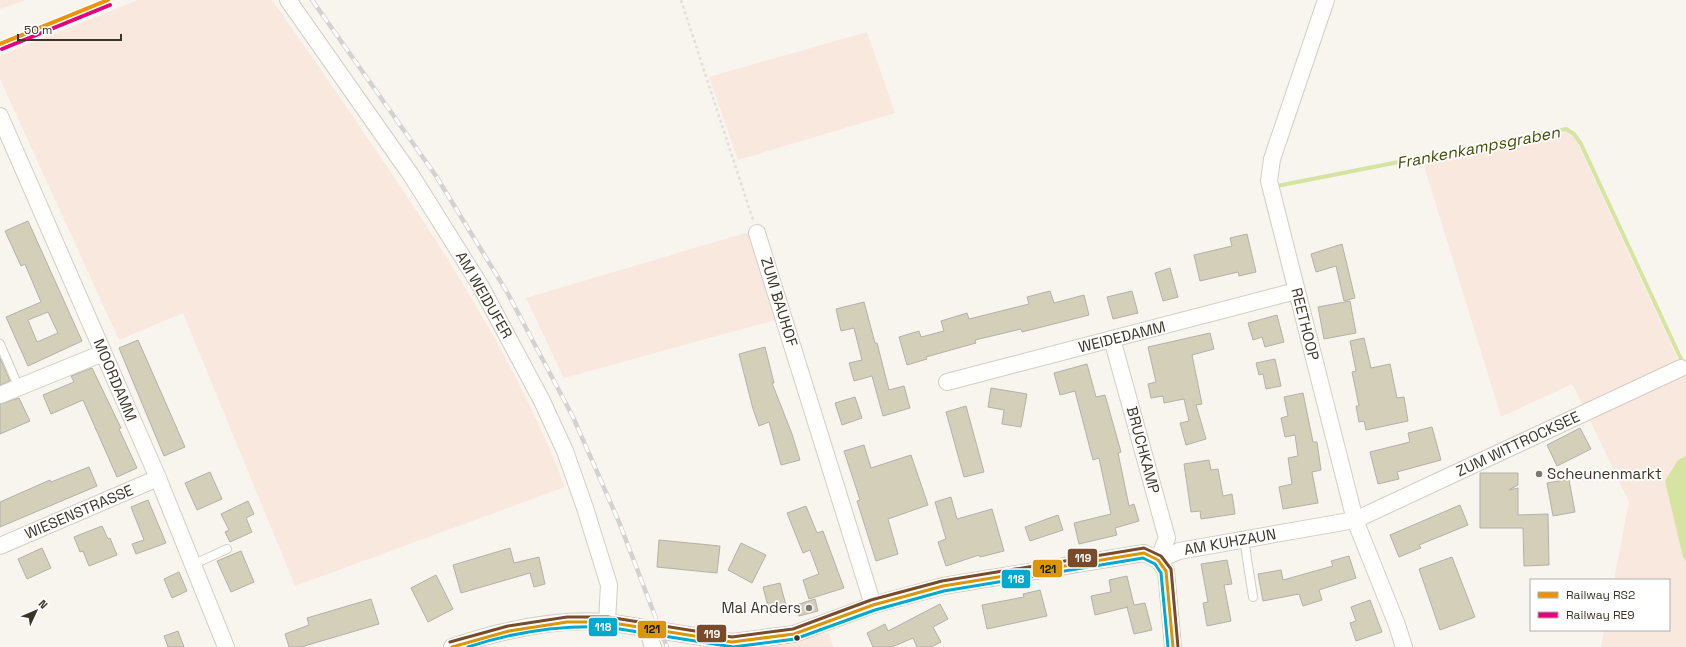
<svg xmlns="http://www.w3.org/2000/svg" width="1686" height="647" viewBox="0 0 1686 647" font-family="'Space Grotesk',sans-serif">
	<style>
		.green { fill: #f9e8de }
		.water { fill: #d6e4a2 }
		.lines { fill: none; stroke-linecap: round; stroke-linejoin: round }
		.stream { stroke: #d6e4a2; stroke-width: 4 }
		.building { fill: #d3cfb9; stroke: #b3b1a8; fill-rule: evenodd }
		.service-casing { stroke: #d3cec5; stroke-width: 10 }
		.minor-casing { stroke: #d3cec5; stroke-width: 18 }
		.path { stroke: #e0dfdd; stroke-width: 2.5; stroke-dasharray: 3 3; stroke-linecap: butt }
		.service { stroke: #fefefc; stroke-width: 8 }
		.minor { stroke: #fefefc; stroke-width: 16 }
		.rail-casing { stroke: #d3d2cf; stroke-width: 4.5 }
		.rail { stroke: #fff; stroke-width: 3; stroke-dasharray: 9; stroke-linecap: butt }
		.bus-1-casing { stroke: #fff; stroke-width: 6 }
		.bus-2-casing { stroke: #fff; stroke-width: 6 }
		.bus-3-casing { stroke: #fff; stroke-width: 6 }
		.bus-1 { stroke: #db9506; stroke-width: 3 }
		.bus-2 { stroke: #00a9ce; stroke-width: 3 }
		.bus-3 { stroke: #7a4b2a; stroke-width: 3 }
		.rail-1-casing { stroke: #fff; stroke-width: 7 }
		.rail-2-casing { stroke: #fff; stroke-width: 7 }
		.rail-1 { stroke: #eb9304; stroke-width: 4 }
		.rail-2 { stroke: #e5007d; stroke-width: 4 }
		.poi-dot { fill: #7d786d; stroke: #fff; stroke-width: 1.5 }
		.bus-dot { fill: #3b3427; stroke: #fff; stroke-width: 1.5 }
		.labels { text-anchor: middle; stroke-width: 3.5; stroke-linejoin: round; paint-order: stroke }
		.street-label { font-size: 15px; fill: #3b3427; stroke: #fff }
		.poi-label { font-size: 15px; fill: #3b3427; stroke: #fff; text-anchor: start }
		.water-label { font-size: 16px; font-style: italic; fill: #404c05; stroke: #fff }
		.line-badge { stroke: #fff; stroke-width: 1.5 }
		.badge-label { font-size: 11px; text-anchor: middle; font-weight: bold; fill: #fff }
		.pale-badge-label { font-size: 11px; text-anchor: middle; font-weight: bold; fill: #111 }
	</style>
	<rect width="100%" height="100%" fill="#f8f5ee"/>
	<g class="green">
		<path d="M0,0H26L0,9Z"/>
		<path d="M138,0H272C307,49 341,99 375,149C448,256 519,366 565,487L295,586L183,313L119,340L0,79V56Z"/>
		<path d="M867,32L895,113L738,160L709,77Z"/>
		<path d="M1566,132L1573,136L1579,146L1680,364L1586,411L1572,384L1501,417L1422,159Z"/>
		<path d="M752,231L779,319L564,378L526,298Z"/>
		<path d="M1686,368V456L1678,460L1666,481L1683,557L1686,561V647H1601L1604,630H1669V580H1614L1629,502L1587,414Z"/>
		<path d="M829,633L833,647H748Z"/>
	</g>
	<path class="water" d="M1686,456V561L1683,557L1665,481L1678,460Z"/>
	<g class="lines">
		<path class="stream" d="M1277,186L1566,129L1574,134L1581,144L1681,359"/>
	</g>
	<g class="building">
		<path d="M28,221L82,341L28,366L6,317L41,302L25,264L21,266L5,231ZM48,312L58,333L37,342L28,320Z"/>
		<path d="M1247,234L1256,272L1239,276L1238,272L1200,281L1194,255L1232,246L1230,238Z"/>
		<path d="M1342,244L1355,298L1344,301L1336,266L1316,272L1311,254Z"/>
		<path d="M1170,268L1178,297L1163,301L1155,273Z"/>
		<path d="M1050,291L1054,303L1084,295L1089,315L1022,332L1021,329L975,340L976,343L926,357L927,359L907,365L899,337L919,331L921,337L944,331L941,321L967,313L969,319L1029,304L1027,297Z"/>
		<path d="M1132,291L1138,313L1113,319L1107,297Z"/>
		<path d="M1350,301L1356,333L1324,339L1318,307Z"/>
		<path d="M864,302L875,343H877L889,390L904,386L910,408L883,416L872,376L854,381L849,363L862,360L854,328L841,331L836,309Z"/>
		<path d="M1277,315L1284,342L1265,347L1262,337L1253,340L1248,323Z"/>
		<path d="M1210,333L1214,349L1192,355L1202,404L1196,405L1206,439L1186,445L1180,423L1189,421L1184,399L1164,403L1163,396L1151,398L1148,384L1156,382L1148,347Z"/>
		<path d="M1364,338L1371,368L1390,364L1397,398L1404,397L1408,421L1366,430L1364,421L1359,422L1356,406H1359L1352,372L1356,371L1350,341Z"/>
		<path d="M138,340L185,447L164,456L119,348Z"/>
		<path d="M765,347L774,383H772L792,434L800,460L781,465L769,422L759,426L753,409L739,354Z"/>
		<path d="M0,358L10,381L0,385Z"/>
		<path d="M1275,359L1281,386L1266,389L1263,374L1259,375L1256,363Z"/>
		<path d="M1087,364L1096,397L1105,395L1121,452L1118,453L1129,506L1134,504L1139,521L1115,528L1117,535L1079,544L1074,523L1111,514L1099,458L1093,460L1075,391L1060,395L1054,373Z"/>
		<path d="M92,368L121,428L119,429L137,468L117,477L83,400L51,414L43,395L74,382L71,376Z"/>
		<path d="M991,388L1027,394L1021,427L1002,424L1004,410L988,407Z"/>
		<path d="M1303,393L1313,442H1317L1321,470L1312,472L1318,503L1283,509L1279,487L1292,484L1288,458L1298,456L1295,435L1285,437L1281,418L1288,416L1284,397Z"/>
		<path d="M855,397L862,418L842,425L835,403Z"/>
		<path d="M19,398L30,421L0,434V404Z"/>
		<path d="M966,406L984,472L964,477L946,412Z"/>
		<path d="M1432,427L1441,460L1397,472L1399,479L1378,484L1370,452L1410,442L1408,433Z"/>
		<path d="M1580,428L1591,449L1557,466L1547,445Z"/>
		<path d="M864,445L871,468L911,455L928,505L888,519L898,554L876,561L857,501L860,500L844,451Z"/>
		<path d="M1209,460L1211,470L1218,469L1223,496L1232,494L1235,514L1201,519L1200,511L1191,512L1184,464Z"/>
		<path d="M89,467L97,486L0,527V502L50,480L51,482Z"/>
		<path d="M210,472L222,499L197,510L185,483Z"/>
		<path d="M1480,473H1518V485L1509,490L1518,488V515L1548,514L1549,565L1524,566L1523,528H1480Z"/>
		<path d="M1564,480H1569L1575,512L1553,516L1547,483Z"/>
		<path d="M951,497L957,519L992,509L1004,551L980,557L979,555L946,566L938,542L946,539L935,502Z"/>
		<path d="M148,500L166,543L136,554L132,544L144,540L131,507Z"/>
		<path d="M248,501L254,514L246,518L252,532L230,542L225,532L229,530L221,514Z"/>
		<path d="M1460,505L1468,525L1419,545L1421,548L1399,557L1390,535Z"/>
		<path d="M806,506L817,533L823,531L844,588L809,599L803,580L819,574L810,550L803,553L787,513Z"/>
		<path d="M1058,515L1063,530L1030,541L1025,527Z"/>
		<path d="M102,526L108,539L110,538L117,555L89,566L83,551L80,552L74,537Z"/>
		<path d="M659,540L720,546L717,573L657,567Z"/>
		<path d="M741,543L766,555L752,583L728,570Z"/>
		<path d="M42,548L51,568L27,579L18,559Z"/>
		<path d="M510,548L514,563L539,557L545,584L534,587L530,573L461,593L453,565Z"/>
		<path d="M241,551L254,582L231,592L217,561Z"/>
		<path d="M1349,556L1356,578L1319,590L1322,600L1303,606L1299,594L1263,601L1258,574L1281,570L1283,580L1333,566L1331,561Z"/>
		<path d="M1452,557L1475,617L1440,630L1419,569Z"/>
		<path d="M1227,560L1232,584L1224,585L1231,621L1207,626L1203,603L1208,602L1201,564Z"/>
		<path d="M179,572L187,591L172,598L164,579Z"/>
		<path d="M436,575L453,609L428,622L411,588Z"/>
		<path d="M1127,576L1134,605L1145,603L1152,630L1134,634L1127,607H1128L1095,615L1091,596L1111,592L1109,580Z"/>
		<path d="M780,583L787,609L770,614L763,587Z"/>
		<path d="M1040,590L1047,616L987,629L982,605L1024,597L1023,594Z"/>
		<path d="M371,599L379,624L301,647H289L285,634L309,625L307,618Z"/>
		<path d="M815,599L818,611L799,616L796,605Z"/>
		<path d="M1370,600L1382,632L1356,641L1350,623L1356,621L1351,607Z"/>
		<path d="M940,604L948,619L933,627L941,642L931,647H917L913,638L892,647H873L867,633L885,624L888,631Z"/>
		<path d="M178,631L184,647H168L164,636Z"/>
	</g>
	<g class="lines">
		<g class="service-casing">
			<g id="service">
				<path d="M0,344L19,388"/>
				<path d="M1244,539L1253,597"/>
				<path d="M192,565L227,549"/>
			</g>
		</g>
		<g class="minor-casing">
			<g id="minor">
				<path d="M288,0L411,175L480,285L542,401L565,451L585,508L609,585L607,622"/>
				<path d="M1326,0L1272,159L1269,181L1355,520L1397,625L1404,647"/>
				<path d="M0,116L158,478L226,647"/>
				<path d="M757,233L873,605"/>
				<path d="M1112,339L1167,538L1158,560"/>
				<path d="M947,382L1296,291"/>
				<path d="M0,395L103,353"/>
				<path d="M0,546L158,478"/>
				<path d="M1158,560L1179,551L1355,520L1681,368"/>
				<path d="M647,628L653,647"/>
				<path d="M452,647C502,630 554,618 607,622L732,642L794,634L873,605L943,586L1144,553L1158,560L1166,571L1173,647"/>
			</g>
		</g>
		<path class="path" d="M681,0L753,220"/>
		<use href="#service" class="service"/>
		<use href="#minor" class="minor"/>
		<g class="rail-casing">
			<path id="rail" d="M312,0L436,176L507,292L573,417L619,522L667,647"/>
		</g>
		<use href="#rail" class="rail"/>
		<g class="bus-1-casing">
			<path id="bus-1" d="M452,647L509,631L567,622H607L732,642L794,634L873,605L943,586L1144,553L1158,560L1166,571L1173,647"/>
		</g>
		<g class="bus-2-casing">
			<path id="bus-2" d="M468,647C513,632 559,625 607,627L733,647L795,639L875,610L944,591L1143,558L1155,564L1161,573L1168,647"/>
		</g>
		<g class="bus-3-casing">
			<path id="bus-3" d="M450,642L508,626L567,617H608L732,637L793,629L871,600L942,581L1144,548L1161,556L1171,569L1178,647"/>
		</g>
		<use href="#bus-1" class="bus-1"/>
		<use href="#bus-2" class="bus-2"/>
		<use href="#bus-3" class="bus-3"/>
		<g class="rail-1-casing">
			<path id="rail-1" d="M0,44L108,0"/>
		</g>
		<g class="rail-2-casing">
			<path id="rail-2" d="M2,49L110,5"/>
		</g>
		<use href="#rail-1" class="rail-1"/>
		<use href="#rail-2" class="rail-2"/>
	</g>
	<g class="poi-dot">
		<circle cx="1539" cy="474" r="4"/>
		<circle cx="809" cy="608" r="4"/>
	</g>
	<circle class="bus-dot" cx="797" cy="638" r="3.5"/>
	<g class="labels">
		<g class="street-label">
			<text transform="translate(484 295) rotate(60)" y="5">AM WEIDUFER</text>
			<text transform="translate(779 302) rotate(73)" y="5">ZUM BAUHOF</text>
			<text transform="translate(1305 324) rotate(76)" y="5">REETHOOP</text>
			<text transform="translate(1122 337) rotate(-14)" y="5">WEIDEDAMM</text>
			<text transform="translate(115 380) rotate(67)" y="5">MOORDAMM</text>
			<text transform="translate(1518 444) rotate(-25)" y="5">ZUM WITTROCKSEE</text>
			<text transform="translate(1143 450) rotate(75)" y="5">BRUCHKAMP</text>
			<text transform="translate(79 512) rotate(-23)" y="5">WIESENSTRASSE</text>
			<text transform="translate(1230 542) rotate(-10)" y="5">AM KUHZAUN</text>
		</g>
		<g class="poi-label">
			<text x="1547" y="479">Scheunenmarkt</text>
			<text x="801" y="613" text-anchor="end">Mal Anders</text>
		</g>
		<g class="water-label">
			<text transform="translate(1478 147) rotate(-11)" y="6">Frankenkampsgraben</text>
		</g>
	</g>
	<g class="line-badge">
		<rect x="1067" y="548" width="31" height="20" rx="4" fill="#7a4b2a"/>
		<rect x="1032" y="559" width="31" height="19" rx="4" fill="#db9506"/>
		<rect x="1001" y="569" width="30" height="20" rx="4" fill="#00a9ce"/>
		<rect x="588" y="617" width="30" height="20" rx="4" fill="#00a9ce"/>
		<rect x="637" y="620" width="30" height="19" rx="4" fill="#db9506"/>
		<rect x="696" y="624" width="31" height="19" rx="4" fill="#7a4b2a"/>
	</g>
	<g class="badge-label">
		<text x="1083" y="562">119</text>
		<text x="1016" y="583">118</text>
		<text x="603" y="631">118</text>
		<text x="712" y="638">119</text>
	</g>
	<g class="pale-badge-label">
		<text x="1048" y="573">121</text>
		<text x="652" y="633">121</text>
	</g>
	<rect x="1530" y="579" width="140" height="52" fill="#ffffff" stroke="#b1aea9"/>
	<rect x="1538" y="592" width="20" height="6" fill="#eb9304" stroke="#b1aea9"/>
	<text x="1566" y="599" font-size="12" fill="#3b3427">Railway RS2</text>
	<rect x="1538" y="612" width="20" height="6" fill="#e5007d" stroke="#b1aea9"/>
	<text x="1566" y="619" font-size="12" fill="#3b3427">Railway RE9</text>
	<g transform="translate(36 611) rotate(46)" stroke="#ffffff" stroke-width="3" paint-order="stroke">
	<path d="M0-3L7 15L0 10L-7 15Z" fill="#3b3427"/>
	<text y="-6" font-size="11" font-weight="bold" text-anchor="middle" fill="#3b3427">N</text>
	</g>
	<path d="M18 34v6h103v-6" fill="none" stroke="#3b3427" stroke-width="2"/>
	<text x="24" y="34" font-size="12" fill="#3b3427" stroke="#ffffff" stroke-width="3" paint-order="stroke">50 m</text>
</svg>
